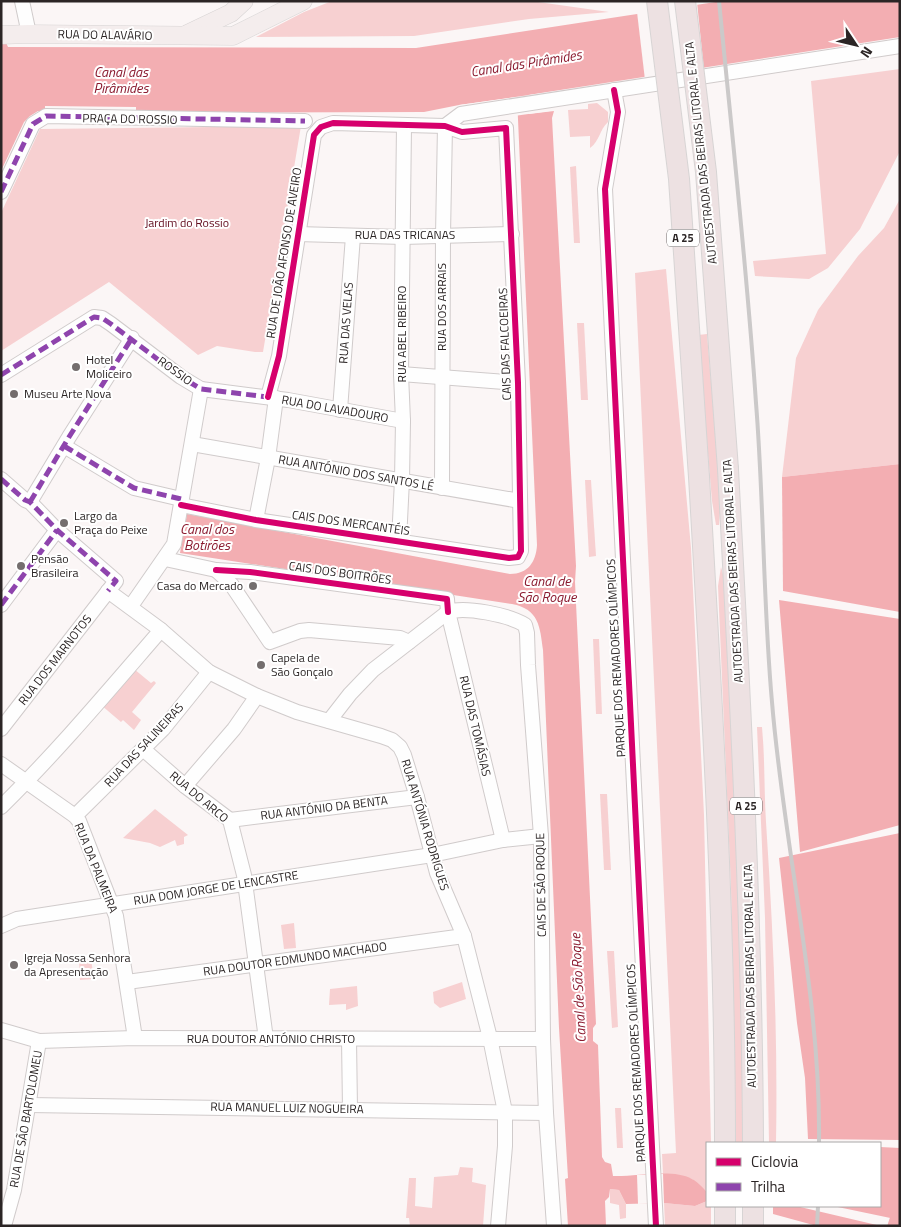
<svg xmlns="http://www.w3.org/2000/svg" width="901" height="1227" viewBox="0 0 901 1227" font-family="'Titillium Web',sans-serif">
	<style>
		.green { fill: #f7d0d1 }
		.water { fill: #f3aeb2 }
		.pier { fill: #fbf6f6 }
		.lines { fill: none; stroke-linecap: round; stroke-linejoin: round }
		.canal { stroke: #f3aeb2; stroke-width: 15 }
		.minor-casing { stroke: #d0cbcb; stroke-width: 16 }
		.major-casing { stroke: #d7d4d4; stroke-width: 19 }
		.highway-casing { stroke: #d7d4d4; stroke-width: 22 }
		.minor { stroke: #fefefe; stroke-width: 14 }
		.major { stroke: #f4eded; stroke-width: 18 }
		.highway { stroke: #ede1e2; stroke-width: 20 }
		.rail { stroke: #cbc9c9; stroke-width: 4 }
		.highway-bridge-casing { stroke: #d7d4d4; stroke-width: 22; stroke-linecap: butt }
		.highway-bridge { stroke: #ede1e2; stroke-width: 20 }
		.quiet { stroke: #8e44ad; stroke-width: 5; stroke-dasharray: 10 5; stroke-linecap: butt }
		.cycleway-casing { stroke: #fff; stroke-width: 9 }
		.cycleway { stroke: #d6006c; stroke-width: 6 }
		.poi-dot { fill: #746e6e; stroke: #fff; stroke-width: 2 }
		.labels { text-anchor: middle; stroke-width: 4; stroke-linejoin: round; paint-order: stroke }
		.shield { fill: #fff; stroke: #6b6666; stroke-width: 1 }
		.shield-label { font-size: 11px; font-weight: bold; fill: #2b2525 }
		.street-label { font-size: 12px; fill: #2b2525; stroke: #fff }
		.park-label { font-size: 12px; fill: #610b1d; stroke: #fff }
		.poi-label { font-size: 12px; fill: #2b2525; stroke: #fff; text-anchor: start }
		.water-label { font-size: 14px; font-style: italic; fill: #8a1a2f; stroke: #fff }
	</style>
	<rect width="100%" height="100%" fill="#fbf6f6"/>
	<g class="green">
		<path d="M332,1H531L609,12L529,19L414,36L256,37L304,12Z"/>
		<path d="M900,69V151L860,229L828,268L809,279L755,276L753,261L826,254L811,81Z"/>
		<path d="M597,103L608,112V122C599,130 600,141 590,148V136L570,137L568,110L588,109V104Z"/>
		<path d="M301,126L263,352H255L217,346L198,355L109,282L1,351V213L40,129Z"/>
		<path d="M576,166L580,243H574L570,167Z"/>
		<path d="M900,199V464L782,477L796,358L818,310L858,256L884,228Z"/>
		<path d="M666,269L691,548L697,673L704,815L711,1143H707V1199V1192L692,1179L663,1174L662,1154L676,1153L635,273Z"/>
		<path d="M577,323H584L588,400H581Z"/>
		<path d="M707,334L721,500L719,525H716L712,501L698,335Z"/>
		<path d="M585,480H591L596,556L589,557Z"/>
		<path d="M721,567L726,585L738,846L744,1143H736L731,887L718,586Z"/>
		<path d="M593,639H599L602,714H596Z"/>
		<path d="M134,669L151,683L154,681L156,683L132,712L141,720L134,730L123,720L121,722L101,705Z"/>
		<path d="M757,727H762C765,759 764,790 766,822C773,929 778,1036 776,1143H769L765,918Z"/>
		<path d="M600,794H607L611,870H604Z"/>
		<path d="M155,809L188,835L184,837V844L177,846L175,840L160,847L150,843L123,838Z"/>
		<path d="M294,923L296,948L284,949L281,925Z"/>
		<path d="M607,951H614L618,1027L612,1028Z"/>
		<path d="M91,959L94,979L80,980L79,960Z"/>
		<path d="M462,982L466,999L440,1008L434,1003L433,992Z"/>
		<path d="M357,986L358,1006L346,1010V1004L329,1005L330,989Z"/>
		<path d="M615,1108H621L623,1148H617Z"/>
		<path d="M460,1167L473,1168L472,1182L486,1185L483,1226H410L409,1218H406L409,1178H416L415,1206L432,1208L434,1177L458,1175Z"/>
		<path d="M610,1189L619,1190L626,1204V1218L620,1219L619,1205L610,1203Z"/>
		<path d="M707,1201V1206H711V1226H665L664,1203L695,1206Z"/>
	</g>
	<g class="water">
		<path d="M722,1H900V37L528,95L529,114L554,111L552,118L576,566L575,582L596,1024L593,1028V1041L598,1045L602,1157L605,1162L611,1164L613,1176C635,1177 673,1168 692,1179C698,1182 703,1188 707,1192V1201L695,1206L664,1203L626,1204L619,1190L610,1189L609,1197L605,1201L606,1226H568L565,1179L568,1178L559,1028L543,650C540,627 539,609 512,604L180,553L187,514L510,574C528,574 536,562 537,545L517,97L459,105L424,112L136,113L38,111L30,116L24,122L1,171V32L8,47L416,48Z"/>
		<path d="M900,464V612L783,591L782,477Z"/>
		<path d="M779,600L900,619V825L800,852Z"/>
		<path d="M900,833V1140L808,1139L805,1078L797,1023L779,858Z"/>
		<path d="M880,1147L900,1148V1220L833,1206H880Z"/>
		<path d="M773,1206H796L881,1226H817L773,1214Z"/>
	</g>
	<g class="pier">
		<path d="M697,2L704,70L645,80L637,12Z"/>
		<path d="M578,88V90L530,97L531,111L554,108L557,110L514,116V99L460,107L459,105Z"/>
		<path d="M45,106L136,107V113L45,111Z"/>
		<path d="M663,1174L664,1203L638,1204L637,1175Z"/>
	</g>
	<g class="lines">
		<path class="canal" d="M895,1226L897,1220"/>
		<g class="minor-casing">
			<g id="minor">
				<path d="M22,1L29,34"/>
				<path d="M614,90L618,112L605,189L640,909L656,1226"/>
				<path d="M445,126L461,114L900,46"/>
				<path d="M1,192L33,124L46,116L305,121"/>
				<path d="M297,234L403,237L512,234"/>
				<path d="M401,374L518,383"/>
				<path d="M1,375L94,317L102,318L111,324L181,377L201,389L288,400L403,421"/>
				<path d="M340,410L353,236"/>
				<path d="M192,444L520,501"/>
				<path d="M64,446L134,488L181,499"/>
				<path d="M1,479L25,500L30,502L57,530L116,581L1,729"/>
				<path d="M442,488L443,235L445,126"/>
				<path d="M30,502L69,437L132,338"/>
				<path d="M181,505L256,520L509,558L518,557L521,551L518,383L506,128L462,132L445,126L333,123L321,127L314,135L279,356L268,397"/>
				<path d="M256,520L268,458L276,398"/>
				<path d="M399,541L402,480L403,421L401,374L404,126"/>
				<path d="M165,559L216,570L250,572L447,599L448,612L503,840"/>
				<path d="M216,570L231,584L270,642L300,631L309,630L400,638L409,642"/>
				<path d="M108,591L161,630L209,672L257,696L297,712L381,736L392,740L400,747L404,755L417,797L437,873L464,936L490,1038L505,1112V1146L498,1226"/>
				<path d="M1,605L57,530"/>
				<path d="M131,606L174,544L201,389"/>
				<path d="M329,721L350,694L373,670L448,612C465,606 509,615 525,625L527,633L528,665L541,836L543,1039L546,1113L554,1226"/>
				<path d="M143,749L185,786L230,820L244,875L266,1039"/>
				<path d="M1,764L75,816L79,821L116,916L135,1038"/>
				<path d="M185,786L234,729L257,696"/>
				<path d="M1,807C58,751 109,690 161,630"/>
				<path d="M75,816L163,729L209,672"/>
				<path d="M230,820L417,797"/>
				<path d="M1,926L17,919L432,855L503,840L541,836"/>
				<path d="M127,982L464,936"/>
				<path d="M1,1030L39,1041L135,1038L543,1039"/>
				<path d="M349,1039L350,1109"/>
				<path d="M29,1105L546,1113"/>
				<path d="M4,1226L14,1190L39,1041"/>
			</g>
		</g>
		<g class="major-casing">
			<g id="major">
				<path d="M187,34L231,13L244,1"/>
				<path d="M1,35L29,34L233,36L303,1"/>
			</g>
		</g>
		<g class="highway-casing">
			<g id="highway">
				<path d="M728,469C740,694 752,918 753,1143"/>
				<path d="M699,477C712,699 725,921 725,1143"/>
				<path d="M753,1206V1226"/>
				<path d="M725,1226V1206"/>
			</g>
		</g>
		<use href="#minor" class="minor"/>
		<use href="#major" class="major"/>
		<use href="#highway" class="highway"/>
		<g class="rail">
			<path d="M719,1C732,135 747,269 756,403C764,503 763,603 772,702C784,850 821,995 819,1143"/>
			<path d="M817,1226L818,1206"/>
		</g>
		<g class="highway-bridge-casing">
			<g id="highway-bridge">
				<path d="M657,1L679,179L699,477"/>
				<path d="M685,1L706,172L728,469"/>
			</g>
		</g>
		<use href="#highway-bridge" class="highway-bridge"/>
		<g class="quiet">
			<path d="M1,192L33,124L46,116L305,121"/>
			<path d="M1,375L94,317L102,318L111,324L181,377L201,389L268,397L269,393"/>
			<path d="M64,446L134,488L181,499"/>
			<path d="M1,479L25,500L30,502L57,530L116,581L108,591"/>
			<path d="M30,502L69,437L132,338"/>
			<path d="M1,605L57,530"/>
		</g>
		<g class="cycleway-casing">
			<g id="cycleway">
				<path d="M614,90L618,112L605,189L640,909L656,1226"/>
				<path d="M181,505L256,520L509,558L518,557L521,551L518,383L506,128L462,132L445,126L333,123L321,127L314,135L279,356L268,397"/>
				<path d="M216,570L250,572L447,599L448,612"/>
			</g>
		</g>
		<use href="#cycleway" class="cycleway"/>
	</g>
	<g class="poi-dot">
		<circle cx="76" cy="367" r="5"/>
		<circle cx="14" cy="394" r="5"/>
		<circle cx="64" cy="523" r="5"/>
		<circle cx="21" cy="566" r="5"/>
		<circle cx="253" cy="586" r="5"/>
		<circle cx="261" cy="665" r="5"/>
		<circle cx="14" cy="965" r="5"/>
	</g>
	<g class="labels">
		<g class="shield">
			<rect x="667" y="229.5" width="32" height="17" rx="4"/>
			<rect x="730" y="797.5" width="32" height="17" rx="4"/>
		</g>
		<g class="shield-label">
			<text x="683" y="242">A 25</text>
			<text x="746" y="810">A 25</text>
		</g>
		<g class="street-label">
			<text transform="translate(105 35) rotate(1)" y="4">RUA DO ALAVÁRIO</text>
			<text transform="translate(130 119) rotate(1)" y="4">PRAÇA DO ROSSIO</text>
			<text transform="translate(701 153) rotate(-96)" y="4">AUTOESTRADA DAS BEIRAS LITORAL E ALTA</text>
			<text x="405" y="239">RUA DAS TRICANAS</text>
			<text transform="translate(284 253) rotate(-81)" y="4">RUA DE JOÃO AFONSO DE AVEIRO</text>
			<text transform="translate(442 307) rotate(-90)" y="4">RUA DOS ARRAIS</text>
			<text transform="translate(346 323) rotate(-86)" y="4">RUA DAS VELAS</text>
			<text transform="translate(402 334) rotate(-90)" y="4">RUA ABEL RIBEIRO</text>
			<text transform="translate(505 344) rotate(-92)" y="4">CAIS DAS FALCOEIRAS</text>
			<text transform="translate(175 371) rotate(36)" y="4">ROSSIO</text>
			<text transform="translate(335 409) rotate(10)" y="4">RUA DO LAVADOURO</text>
			<text transform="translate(356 473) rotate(10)" y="4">RUA ANTÓNIO DOS SANTOS LÉ</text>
			<text transform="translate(351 523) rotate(8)" y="4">CAIS DOS MERCANTÉIS</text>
			<text transform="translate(733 571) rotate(-93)" y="4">AUTOESTRADA DAS BEIRAS LITORAL E ALTA</text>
			<text transform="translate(340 573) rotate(8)" y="4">CAIS DOS BOITRÕES</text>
			<text transform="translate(616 658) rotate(-93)" y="4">PARQUE DOS REMADORES OLÍMPICOS</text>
			<text transform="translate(55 660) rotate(-52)" y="4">RUA DOS MARNOTOS</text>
			<text transform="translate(475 726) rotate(77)" y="4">RUA DAS TOMÁSIAS</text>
			<text transform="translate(144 745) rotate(-47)" y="4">RUA DAS SALINEIRAS</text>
			<text transform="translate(199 797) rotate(40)" y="4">RUA DO ARCO</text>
			<text transform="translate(324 808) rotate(-7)" y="4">RUA ANTÓNIO DA BENTA</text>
			<text transform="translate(425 825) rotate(73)" y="4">RUA ANTÓNIA RODRIGUES</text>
			<text transform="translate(96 868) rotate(68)" y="4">RUA DA PALMEIRA</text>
			<text transform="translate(541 885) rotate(-91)" y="4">CAIS DE SÃO ROQUE</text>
			<text transform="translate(216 888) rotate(-9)" y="4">RUA DOM JORGE DE LENCASTRE</text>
			<text transform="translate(295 959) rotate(-8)" y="4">RUA DOUTOR EDMUNDO MACHADO</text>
			<text transform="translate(750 976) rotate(-91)" y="4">AUTOESTRADA DAS BEIRAS LITORAL E ALTA</text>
			<text x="271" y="1043">RUA DOUTOR ANTÓNIO CHRISTO</text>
			<text transform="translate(636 1063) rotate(-93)" y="4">PARQUE DOS REMADORES OLÍMPICOS</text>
			<text transform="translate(287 1108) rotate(1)" y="4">RUA MANUEL LUIZ NOGUEIRA</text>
			<text transform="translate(26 1119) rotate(-80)" y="4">RUA DE SÃO BARTOLOMEU</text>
		</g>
		<g class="park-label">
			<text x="187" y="227">Jardim do Rossio</text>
		</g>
		<g class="poi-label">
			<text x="86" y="364">Hotel<tspan x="86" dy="14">Moliceiro</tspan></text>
			<text x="24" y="398">Museu Arte Nova</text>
			<text x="74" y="520">Largo da<tspan x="74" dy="14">Praça do Peixe</tspan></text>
			<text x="31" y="563">Pensão<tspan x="31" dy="14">Brasileira</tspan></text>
			<text x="243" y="590" text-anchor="end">Casa do Mercado</text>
			<text x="271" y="662">Capela de<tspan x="271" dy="14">São Gonçalo</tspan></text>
			<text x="24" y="962">Igreja Nossa Senhora<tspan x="24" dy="14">da Apresentação</tspan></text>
		</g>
		<g class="water-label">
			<text transform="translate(526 63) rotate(-9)" y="5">Canal das Pirâmides</text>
			<text x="121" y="77">Canal das<tspan x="121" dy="16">Pirâmides</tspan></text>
			<text x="207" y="534">Canal dos<tspan x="207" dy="16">Botirões</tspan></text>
			<text x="547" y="586">Canal de<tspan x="547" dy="16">São Roque</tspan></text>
			<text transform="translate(578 988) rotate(-93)" y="5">Canal de São Roque</text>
		</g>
	</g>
	<rect width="901" height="1227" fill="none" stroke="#2b2525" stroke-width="5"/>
	<rect x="706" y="1142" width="175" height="65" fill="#ffffff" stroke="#aaa8a8"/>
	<rect x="716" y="1158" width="25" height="8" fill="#d6006c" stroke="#aaa8a8"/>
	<text x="751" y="1167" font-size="15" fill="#2b2525">Ciclovia</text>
	<rect x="716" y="1183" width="25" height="8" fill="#8e44ad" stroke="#aaa8a8"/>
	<text x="751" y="1192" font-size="15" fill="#2b2525">Trilha</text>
	<g transform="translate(856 45) rotate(125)" stroke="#ffffff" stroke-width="4" paint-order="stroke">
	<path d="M0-4L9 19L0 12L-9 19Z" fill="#2b2525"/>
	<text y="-8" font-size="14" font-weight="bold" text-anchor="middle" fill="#2b2525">N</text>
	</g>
</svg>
